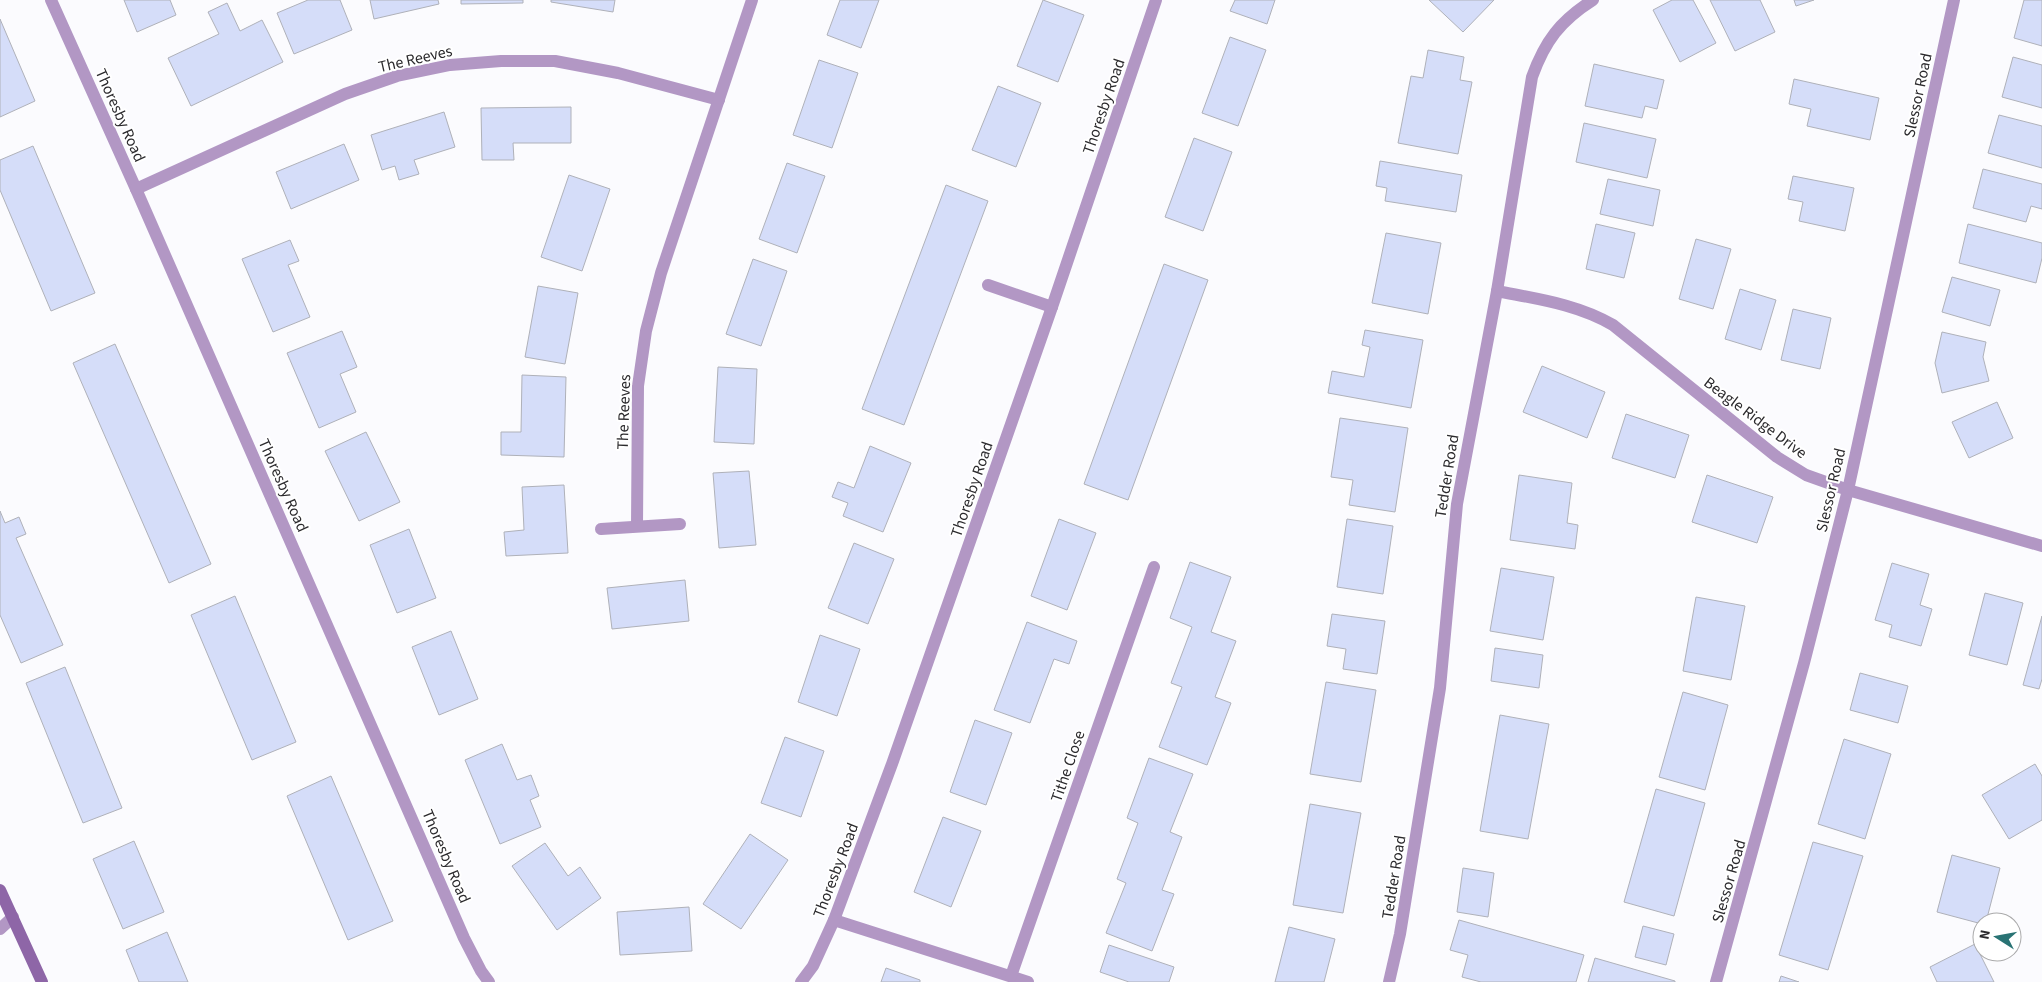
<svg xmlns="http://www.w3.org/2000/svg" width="2042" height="982" viewBox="0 0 2042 982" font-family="'Source Sans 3',sans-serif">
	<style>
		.building { fill: #d5ddf9; stroke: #afb1b9 }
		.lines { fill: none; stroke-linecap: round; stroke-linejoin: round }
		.lane { stroke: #b297c4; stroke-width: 12 }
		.street { stroke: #b297c4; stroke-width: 12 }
		.secondary { stroke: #8e66a7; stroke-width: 12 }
		.labels { text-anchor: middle; stroke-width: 4; stroke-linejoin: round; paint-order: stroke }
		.street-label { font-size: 16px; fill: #2b2a2d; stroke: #fff }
	</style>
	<rect width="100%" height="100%" fill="#fbfbfe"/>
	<g class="building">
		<path d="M124,0H170L176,15L137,32Z"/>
		<path d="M308,0H340L352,30L294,54L277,13Z"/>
		<path d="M370,0H438L439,4L374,19Z"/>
		<path d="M461,0H523V3L461,4Z"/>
		<path d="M551,0H615L613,12L551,2Z"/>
		<path d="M840,0H879L861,48L827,35Z"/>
		<path d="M1043,0L1084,15L1058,82L1017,66Z"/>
		<path d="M1235,0H1275L1267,24L1230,11Z"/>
		<path d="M1429,0H1494L1463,32Z"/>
		<path d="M1672,0H1693L1716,43L1680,62L1653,10Z"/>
		<path d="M1710,0H1760L1775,32L1735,51Z"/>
		<path d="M1794,0H1814L1796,6Z"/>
		<path d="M2024,0H2042V46L2014,38Z"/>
		<path d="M227,3L240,31L262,20L283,62L191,106L168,58L219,34L208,12Z"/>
		<path d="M0,19L35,101L0,117Z"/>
		<path d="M1230,37L1266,50L1238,126L1202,113Z"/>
		<path d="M1428,50L1464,57L1460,80L1472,82L1458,154L1398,143L1411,76L1423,78Z"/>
		<path d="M2013,57L2042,65V108L2002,97Z"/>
		<path d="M819,60L858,73L832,148L793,135Z"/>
		<path d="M1594,64L1664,80L1657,109L1645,106L1642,118L1585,106Z"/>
		<path d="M1794,79L1879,98L1870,140L1807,126L1811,109L1789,104Z"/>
		<path d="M998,86L1041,103L1016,167L972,150Z"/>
		<path d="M571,107V143H513L514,160H482L481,108Z"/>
		<path d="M444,112L455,147L414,160L419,174L399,180L395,166L382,170L371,135Z"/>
		<path d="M1999,115L2042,126V168L1988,153Z"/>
		<path d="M1584,123L1656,139L1647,178L1576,162Z"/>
		<path d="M1194,138L1232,152L1203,231L1165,217Z"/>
		<path d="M344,144L359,180L291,209L276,172Z"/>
		<path d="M33,146L95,293L51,311L0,190V160Z"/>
		<path d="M1380,161L1462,175L1456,212L1385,201L1387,188L1376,186Z"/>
		<path d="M787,163L825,176L797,253L759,239Z"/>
		<path d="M1983,169L2042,184V209L2031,206L2026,222L1973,208Z"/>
		<path d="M569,175L610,189L582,271L541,257Z"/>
		<path d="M1793,176L1854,188L1845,231L1799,221L1803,202L1788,199Z"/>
		<path d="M1608,179L1660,190L1653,226L1600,214Z"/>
		<path d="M946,185L988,201L904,425L862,409Z"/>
		<path d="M1596,224L1635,233L1624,278L1586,269Z"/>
		<path d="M1968,224L2042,243V258L2036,283L1959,263Z"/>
		<path d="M1386,233L1441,243L1428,314L1372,303Z"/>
		<path d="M1696,239L1731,249L1713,309L1679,299Z"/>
		<path d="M290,240L299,261L288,265L310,317L273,332L242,259Z"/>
		<path d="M753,259L787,271L761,346L726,334Z"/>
		<path d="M1164,264L1208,280L1128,500L1084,484Z"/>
		<path d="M1952,277L2000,290L1990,326L1942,312Z"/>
		<path d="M538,286L578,293L565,364L525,357Z"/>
		<path d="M1740,289L1776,300L1761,350L1725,339Z"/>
		<path d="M1793,309L1831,318L1820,369L1781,360Z"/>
		<path d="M1365,330L1423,340L1411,408L1328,393L1332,371L1364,377L1370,347L1362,345Z"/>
		<path d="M342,331L357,367L340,374L356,412L319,428L287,353Z"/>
		<path d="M1942,332L1986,342L1983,357L1989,381L1942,393L1935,363Z"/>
		<path d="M115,344L211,564L169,583L73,363Z"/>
		<path d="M1542,366L1605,392L1587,438L1523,412Z"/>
		<path d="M718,367L757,369L754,444L714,442Z"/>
		<path d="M522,375L566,377L564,457L501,455V432H521Z"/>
		<path d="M1997,402L2013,438L1969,458L1952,422Z"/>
		<path d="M1626,414L1689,435L1675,478L1612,458Z"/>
		<path d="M1340,418L1408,428L1395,512L1349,505L1353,480L1331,477Z"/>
		<path d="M366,432L400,502L359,521L325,451Z"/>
		<path d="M870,446L911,463L883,532L843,516L848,503L832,497L838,482L854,488Z"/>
		<path d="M749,471L756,545L719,548L713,473Z"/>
		<path d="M1519,475L1572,483L1567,523L1578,525L1575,549L1510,540Z"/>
		<path d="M1707,475L1773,497L1757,543L1692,522Z"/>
		<path d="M564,485L568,553L506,556L504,532L524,530L522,487Z"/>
		<path d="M0,511L5,523L19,517L26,534L16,538L63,645L21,663L0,615Z"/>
		<path d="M1059,519L1096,533L1067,610L1031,596Z"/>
		<path d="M1347,519L1393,526L1383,594L1337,587Z"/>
		<path d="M409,529L436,598L397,613L370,545Z"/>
		<path d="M854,543L894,559L868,624L828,608Z"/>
		<path d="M1190,562L1231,577L1211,632L1236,641L1215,697L1231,703L1207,765L1159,747L1182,687L1171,683L1192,627L1170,618Z"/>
		<path d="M1892,563L1929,574L1920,605L1932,609L1921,646L1889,637L1892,625L1875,620Z"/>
		<path d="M1501,568L1554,577L1543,640L1490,631Z"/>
		<path d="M685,580L689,621L612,629L607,588Z"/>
		<path d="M1985,593L2023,603L2007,665L1969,655Z"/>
		<path d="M235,596L296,742L252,760L191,615Z"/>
		<path d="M1696,597L1745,606L1731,680L1683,671Z"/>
		<path d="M1332,614L1385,621L1377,674L1343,669L1346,649L1327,646Z"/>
		<path d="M2042,616V679L2039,689L2023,685Z"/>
		<path d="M1027,622L1077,641L1069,664L1054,659L1030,723L994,710Z"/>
		<path d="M451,631L478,699L439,715L412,647Z"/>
		<path d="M820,635L860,649L837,716L798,702Z"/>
		<path d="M1495,648L1543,655L1539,688L1491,681Z"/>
		<path d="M65,667L122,808L83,823L26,683Z"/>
		<path d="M1860,673L1908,686L1898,723L1850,710Z"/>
		<path d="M1326,682L1376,690L1361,782L1310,774Z"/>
		<path d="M1683,692L1728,705L1705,790L1659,777Z"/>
		<path d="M1500,715L1549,724L1528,839L1480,831Z"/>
		<path d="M975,720L1012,733L986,805L950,792Z"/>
		<path d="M785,737L824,751L801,817L761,803Z"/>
		<path d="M1844,739L1891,754L1865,839L1818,824Z"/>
		<path d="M502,744L517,780L531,775L539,796L530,800L541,827L500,844L465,760Z"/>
		<path d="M1149,758L1193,774L1170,832L1182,837L1162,890L1174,894L1152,951L1106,933L1126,883L1117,879L1138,823L1127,818Z"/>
		<path d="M2035,764L2042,776V820L2009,839L1982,795Z"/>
		<path d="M331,776L393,921L348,940L287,796Z"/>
		<path d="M1656,789L1705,803L1674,916L1624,902Z"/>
		<path d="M1310,804L1361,813L1343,913L1293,905Z"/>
		<path d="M943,817L981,831L951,907L914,892Z"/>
		<path d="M750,834L788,860L741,929L703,904Z"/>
		<path d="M134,841L164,912L123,929L93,859Z"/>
		<path d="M1813,842L1863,856L1828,970L1779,955Z"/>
		<path d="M545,843L568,876L580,867L601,898L557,930L512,866Z"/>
		<path d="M1952,855L2000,868L1986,922H1982V924L1937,912Z"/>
		<path d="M1463,868L1494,873L1488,917L1457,912Z"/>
		<path d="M689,907L692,951L620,955L617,912Z"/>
		<path d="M1459,920L1584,955L1576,982H1481L1462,977L1468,955L1450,950Z"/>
		<path d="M1643,926L1674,934L1666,965L1635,957Z"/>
		<path d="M1289,927L1335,939L1324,982H1275Z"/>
		<path d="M167,932L188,982H139L126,950Z"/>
		<path d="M1975,944L1994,982H1937L1930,967Z"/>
		<path d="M1109,945L1174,967L1169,982H1129L1100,972Z"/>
		<path d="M1595,958L1675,981V982H1588Z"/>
		<path d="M886,968L920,980V982H881Z"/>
		<path d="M1781,976L1799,982H1779Z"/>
	</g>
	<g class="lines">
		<path class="lane" d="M988,285L1052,307"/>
		<g class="street">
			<path d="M51,0L136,189L464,938L481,971L489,982"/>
			<path d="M136,189L345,94L397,76L450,65L501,61H555L618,73L719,100"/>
			<path d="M1497,291C1537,299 1577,304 1613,325L1777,457L1806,475L1848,490L2042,546"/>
			<path d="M637,526L638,386L646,331L661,273L752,0"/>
			<path d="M601,529L680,524"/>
			<path d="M834,920L1028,982"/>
			<path d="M0,929L13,917"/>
			<path d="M1011,976L1154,567"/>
			<path d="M801,982L813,966L834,920L892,764L1052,307L1156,0"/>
			<path d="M1389,982L1400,934L1440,688L1457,504L1497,291L1532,77C1545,41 1560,21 1593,0"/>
			<path d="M1716,982L1804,663L1848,490L1954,0"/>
		</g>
		<path class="secondary" d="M0,890L42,982"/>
	</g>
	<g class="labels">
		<g class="street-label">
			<text transform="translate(415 58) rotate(-13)" y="6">The Reeves</text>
			<text transform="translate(1917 95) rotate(-78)" y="6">Slessor Road</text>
			<text transform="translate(1103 106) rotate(-71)" y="6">Thoresby Road</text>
			<text transform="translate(121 115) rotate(66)" y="6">Thoresby Road</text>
			<text transform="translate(623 412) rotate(-88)" y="6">The Reeves</text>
			<text transform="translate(1756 417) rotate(37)" y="6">Beagle Ridge Drive</text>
			<text transform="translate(1446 476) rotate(-81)" y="6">Tedder Road</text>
			<text transform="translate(284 485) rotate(66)" y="6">Thoresby Road</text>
			<text transform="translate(971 489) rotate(-71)" y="6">Thoresby Road</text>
			<text transform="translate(1830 490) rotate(-77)" y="6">Slessor Road</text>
			<text transform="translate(1067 766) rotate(-71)" y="6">Tithe Close</text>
			<text transform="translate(447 856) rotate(67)" y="6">Thoresby Road</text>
			<text transform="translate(835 870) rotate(-69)" y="6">Thoresby Road</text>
			<text transform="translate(1393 877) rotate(-81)" y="6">Tedder Road</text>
			<text transform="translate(1728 881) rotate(-74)" y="6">Slessor Road</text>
		</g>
	</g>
	<g transform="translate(1997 937) rotate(281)"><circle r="24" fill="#ffffff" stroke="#aaaaab"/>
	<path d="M0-4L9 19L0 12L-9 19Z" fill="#297374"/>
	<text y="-8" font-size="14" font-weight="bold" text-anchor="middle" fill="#2b2a2d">N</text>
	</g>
</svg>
